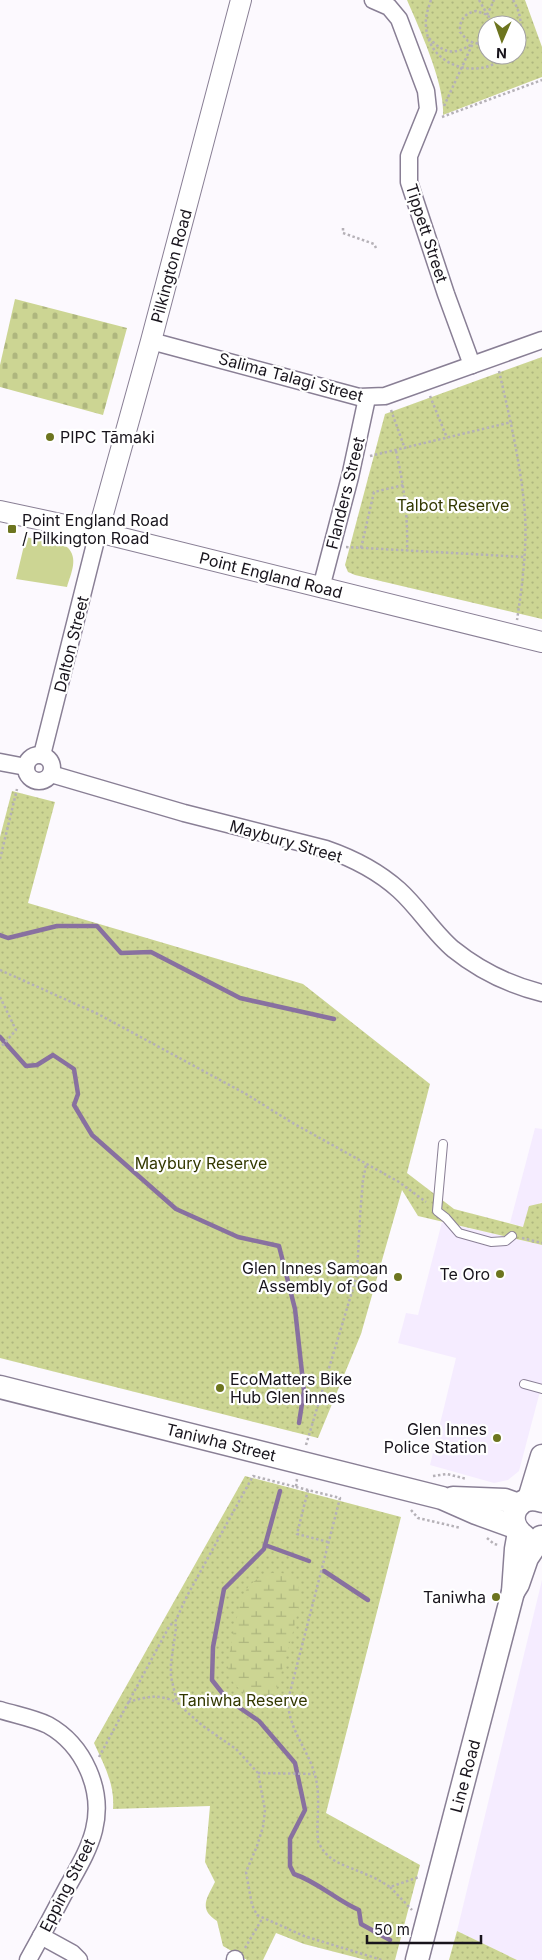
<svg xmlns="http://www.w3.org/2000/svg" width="542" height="1960" viewBox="0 0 542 1960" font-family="Inter,sans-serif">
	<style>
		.built { fill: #f5ecff }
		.grass { fill: url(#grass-dots); fill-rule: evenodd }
		.wetland { fill: url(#wetland-marsh) }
		.cemetery { fill: url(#cemetery-stones) }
		.garden { fill: #ccd593 }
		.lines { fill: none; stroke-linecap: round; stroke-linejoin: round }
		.stream { stroke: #8870a0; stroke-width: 4.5 }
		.service-casing { stroke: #897f95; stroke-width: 10 }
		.minor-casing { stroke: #897f95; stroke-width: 19 }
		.tertiary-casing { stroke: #897f95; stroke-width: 22 }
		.secondary-casing { stroke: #897f95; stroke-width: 25 }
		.path { stroke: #b5b1b7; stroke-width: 2.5; stroke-dasharray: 2.5 2.5; stroke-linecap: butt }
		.service { stroke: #fff; stroke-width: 8 }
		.minor { stroke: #fff; stroke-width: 16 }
		.tertiary { stroke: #fff; stroke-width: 20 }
		.secondary { stroke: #fff; stroke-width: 22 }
		.poi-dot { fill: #6d751f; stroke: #fff; stroke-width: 2 }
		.labels { text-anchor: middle; stroke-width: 4.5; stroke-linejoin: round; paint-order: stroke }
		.street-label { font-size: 16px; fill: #18141c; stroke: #fff }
		.poi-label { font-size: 16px; fill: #18141c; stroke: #fff; text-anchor: end }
		.park-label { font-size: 16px; fill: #333800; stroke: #fff }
	</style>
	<defs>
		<pattern id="grass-dots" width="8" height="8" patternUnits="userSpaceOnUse" patternTransform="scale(1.25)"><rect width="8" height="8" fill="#ccd593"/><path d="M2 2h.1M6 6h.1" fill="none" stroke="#aeb67e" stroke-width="1.8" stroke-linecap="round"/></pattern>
		<pattern id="wetland-marsh" width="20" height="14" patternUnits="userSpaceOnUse" patternTransform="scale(1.25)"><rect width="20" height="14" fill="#ccd593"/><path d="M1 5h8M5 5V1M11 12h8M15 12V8" fill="none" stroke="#aeb67e"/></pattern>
		<pattern id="cemetery-stones" width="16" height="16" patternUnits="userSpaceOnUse" patternTransform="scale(1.25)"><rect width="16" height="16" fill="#ccd593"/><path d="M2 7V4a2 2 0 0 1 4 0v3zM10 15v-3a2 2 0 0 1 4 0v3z" fill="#aeb67e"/></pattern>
	</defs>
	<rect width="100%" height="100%" fill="#fcf9fe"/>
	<g class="built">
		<path d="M535,1128L542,1129V1203L540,1202L524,1227L510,1223Z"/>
		<path d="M442,1222L542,1245V1384L519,1471L508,1480L494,1483L430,1465L456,1358L398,1343L406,1313L418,1315Z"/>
		<path d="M542,1580V1960H517L457,1931Z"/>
	</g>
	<g class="grass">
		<path d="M407,0H525L542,47V77L443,115C445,84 420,30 407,0ZM487,25H517V55H487Z"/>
		<path d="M542,357V619L355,575L348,572L345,565L385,414Z"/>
		<path d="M12,791L55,802L28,903L303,984L430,1084L407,1173L454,1209L523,1227L529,1206L542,1203V1245L418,1216L402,1190L361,1334L318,1438L0,1358V837Z"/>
		<path d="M245,1476L401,1517L326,1813L420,1865L395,1960H366L304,1944L276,1933L263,1960H247L223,1946L217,1921C198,1909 207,1898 215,1882L205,1862L210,1806L113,1809C115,1784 104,1765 94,1743Z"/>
		<path d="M457,1931L517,1960H449Z"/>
	</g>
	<path class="wetland" d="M276,1571C284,1574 294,1576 298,1585C306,1603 277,1684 271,1706C258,1703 234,1689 229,1675C225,1664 239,1604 245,1592C251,1580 264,1575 276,1571Z"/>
	<path class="cemetery" d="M15,299L127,328L103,415L0,387V365Z"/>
	<path class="garden" d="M26,537L67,547C79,558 71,573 67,587L16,579Z"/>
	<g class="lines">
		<g class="stream">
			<path d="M0,935L8,938L57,926H97L121,953L151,952L240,998L334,1019"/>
			<path d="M0,1037L26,1066L37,1065L53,1055L74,1069L78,1094L74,1105L92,1135L176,1209L238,1237L279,1246L295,1309L304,1391L299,1423"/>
			<path d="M280,1491L264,1549L224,1589L213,1647L212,1680L227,1699L259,1721L295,1763L305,1810L290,1839V1866L294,1874C318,1882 336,1900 359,1910L361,1924L390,1940"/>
			<path d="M265,1545L309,1561"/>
			<path d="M324,1571L368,1600"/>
		</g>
		<g class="service-casing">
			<g id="service">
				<path d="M443,1144L437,1211L446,1218L459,1233L491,1242L506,1241L512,1236"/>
				<path d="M524,1384L542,1389"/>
			</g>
		</g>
		<g class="minor-casing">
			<g id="minor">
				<path d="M373,0L389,7L399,19L426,91L428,109L409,156V182L446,294L472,365"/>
				<path d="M151,341L359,397L385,396L542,340"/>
				<path d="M321,588L350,477L367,398"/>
				<circle cx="39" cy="768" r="13"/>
				<path d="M42,755L98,532"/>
				<path d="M0,762L26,767"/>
				<path d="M51,774L184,813L326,849C352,858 379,872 399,890C419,908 433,932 453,949C479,970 510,985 542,993"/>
				<path d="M0,1710C16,1715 33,1718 48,1725C84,1745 104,1790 94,1830C89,1850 78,1868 68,1886C55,1911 42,1935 28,1960"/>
				<path d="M41,1936L72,1953L79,1960"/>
				<path d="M235,1960V1959"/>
			</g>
		</g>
		<g class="tertiary-casing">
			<g id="tertiary">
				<path d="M0,511L98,532L542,642"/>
				<path d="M98,532L151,341L241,0"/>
			</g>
		</g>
		<g class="secondary-casing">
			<g id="secondary">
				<path d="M0,1387L442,1498L476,1513L515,1527"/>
				<path d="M453,1498L505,1500L519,1505"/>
				<path d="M529,1499L542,1456"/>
				<path d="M519,1532L516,1549L513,1592L518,1584L527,1558L541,1537"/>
				<path d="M524,1536C503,1521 517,1492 542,1501"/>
				<path d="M417,1960L513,1592"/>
			</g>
		</g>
		<g class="path">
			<path d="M431,0C428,9 425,17 426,26C428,67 480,82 507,55"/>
			<path d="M479,0L487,14"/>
			<path d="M513,0C521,13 523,26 517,41"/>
			<path d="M487,15L494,0"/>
			<path d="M429,38C443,53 454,56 472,44"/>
			<path d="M487,40L479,44L468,41L460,32C459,20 465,13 476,11L488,15L493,25"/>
			<path d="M444,106L473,43"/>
			<path d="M442,117L542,80"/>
			<path d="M343,228V233L374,244L376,248"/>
			<path d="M499,371C509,414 519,457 524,502C528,540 523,581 517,620"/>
			<path d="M430,396L447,438"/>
			<path d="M391,410L405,449"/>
			<path d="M396,451C404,487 408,514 407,551"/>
			<path d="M370,456L512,422"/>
			<path d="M346,547L524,557"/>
			<path d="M361,548L374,492L404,485"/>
			<path d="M0,859L17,789"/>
			<path d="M0,970L98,1014L246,1094L291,1122L399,1182L426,1202"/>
			<path d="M0,997L16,1030L0,1048"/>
			<path d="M522,1238L542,1243"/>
			<path d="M306,1445L357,1275L360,1216L363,1180L366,1165"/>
			<path d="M433,1476L447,1474L467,1479"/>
			<path d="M297,1479L296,1487L253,1476L187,1596L175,1622L176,1628L171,1663V1677L177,1702L187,1712L203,1726L236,1749L258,1773L265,1810L263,1827L257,1846L246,1872L252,1905L257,1915L304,1936L382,1960"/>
			<path d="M296,1487L340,1498L288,1700C288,1729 308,1749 315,1775C321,1796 316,1820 318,1841C327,1863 346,1865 365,1874C374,1877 382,1882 390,1887L419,1877"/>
			<path d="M308,1490L297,1534L328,1542"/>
			<path d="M411,1510L418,1518L461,1528"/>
			<path d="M487,1538L494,1544L499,1545"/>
			<path d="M128,1702C150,1696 156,1694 177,1702"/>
			<path d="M99,1757L170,1625L174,1623"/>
			<path d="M258,1773L314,1774"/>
			<path d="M390,1887L412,1910"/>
			<path d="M245,1948L262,1919"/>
		</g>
		<use href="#service" class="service"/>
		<use href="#minor" class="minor"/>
		<use href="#tertiary" class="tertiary"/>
		<use href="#secondary" class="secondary"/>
	</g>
	<g class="poi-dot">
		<circle cx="50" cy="437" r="5"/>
		<rect x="7" y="524" width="10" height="10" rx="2.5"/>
		<circle cx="500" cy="1274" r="5"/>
		<circle cx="398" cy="1277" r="5"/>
		<circle cx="220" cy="1388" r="5"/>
		<circle cx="497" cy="1438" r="5"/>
		<circle cx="496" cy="1597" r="5"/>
	</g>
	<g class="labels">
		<g class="street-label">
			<text transform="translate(427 233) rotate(72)" y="6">Tippett Street</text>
			<text transform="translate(171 266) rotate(-75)" y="6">Pilkington Road</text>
			<text transform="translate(291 377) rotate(15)" y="6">Salima Talagi Street</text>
			<text transform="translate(345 493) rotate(-76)" y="6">Flanders Street</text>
			<text transform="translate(271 575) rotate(14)" y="6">Point England Road</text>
			<text transform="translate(71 644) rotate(-76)" y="6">Dalton Street</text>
			<text transform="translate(286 841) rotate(16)" y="6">Maybury Street</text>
			<text transform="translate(221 1442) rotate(14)" y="6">Taniwha Street</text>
			<text transform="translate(465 1776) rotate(-75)" y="6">Line Road</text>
			<text transform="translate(67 1885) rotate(-63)" y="6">Epping Street</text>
		</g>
		<g class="poi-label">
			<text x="60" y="443" text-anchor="start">PIPC Tāmaki</text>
			<text x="22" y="526" text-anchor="start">Point England Road<tspan x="22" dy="18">/ Pilkington Road</tspan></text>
			<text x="388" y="1274">Glen Innes Samoan<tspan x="388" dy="18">Assembly of God</tspan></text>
			<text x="490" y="1280">Te Oro</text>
			<text x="230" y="1385" text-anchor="start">EcoMatters Bike<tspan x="230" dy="18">Hub Glen innes</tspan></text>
			<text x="487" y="1435">Glen Innes<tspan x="487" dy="18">Police Station</tspan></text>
			<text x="486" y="1603">Taniwha</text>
		</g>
		<g class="park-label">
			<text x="453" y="511">Talbot Reserve</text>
			<text x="201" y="1169">Maybury Reserve</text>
			<text x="243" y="1706">Taniwha Reserve</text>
		</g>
	</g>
	<g transform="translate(502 40) rotate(182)"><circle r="24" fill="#ffffff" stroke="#a3a1a4"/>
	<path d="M0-4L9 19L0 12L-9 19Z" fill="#6d751f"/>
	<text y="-8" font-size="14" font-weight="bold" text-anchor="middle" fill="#18141c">N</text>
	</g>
	<path d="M367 1935v8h114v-8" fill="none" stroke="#18141c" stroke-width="2.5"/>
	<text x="374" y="1935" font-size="15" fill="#18141c" stroke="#ffffff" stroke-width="4" paint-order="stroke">50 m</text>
</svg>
